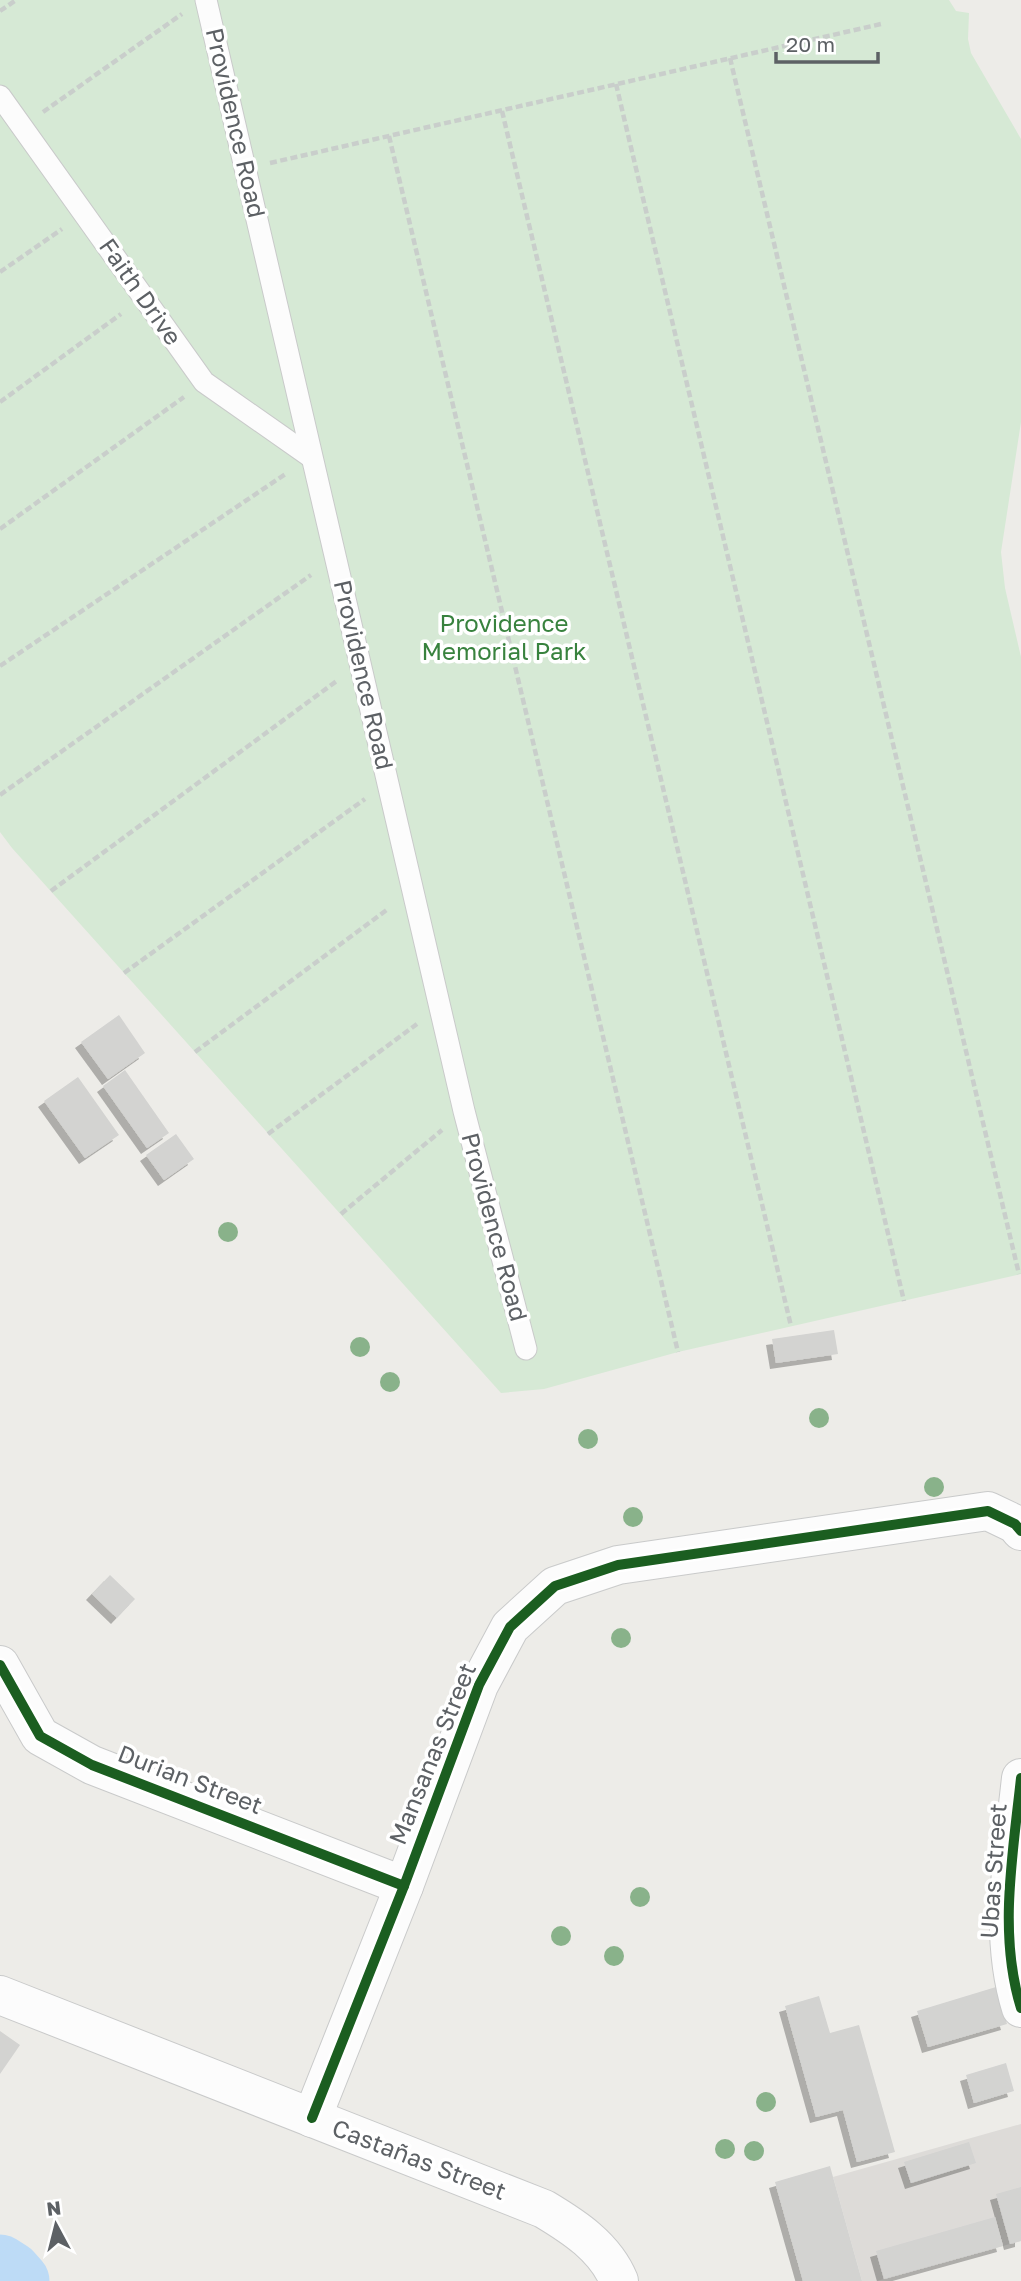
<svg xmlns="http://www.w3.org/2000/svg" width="1021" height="2281" viewBox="0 0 1021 2281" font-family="'Golos Text',sans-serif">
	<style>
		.industrial { fill: #dddbd8 }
		.green { fill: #d6e9d5 }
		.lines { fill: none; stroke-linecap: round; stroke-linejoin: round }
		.river { stroke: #bddbf6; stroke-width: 61 }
		.building { fill: #d3d3d1; filter: url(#shadow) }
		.service-casing { stroke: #c9caca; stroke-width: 23 }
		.minor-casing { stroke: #c9caca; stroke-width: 40 }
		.path { stroke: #c9cecb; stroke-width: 4.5; stroke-dasharray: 7 3.5; stroke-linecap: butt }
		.service { stroke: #fcfcfc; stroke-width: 21 }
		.minor { stroke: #fcfcfc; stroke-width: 38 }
		.cycleway-casing { stroke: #fff; stroke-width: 15 }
		.cycleway { stroke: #1b5e20; stroke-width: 10 }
		.tree { fill: #89b28a }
		.labels { text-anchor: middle; stroke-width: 7; stroke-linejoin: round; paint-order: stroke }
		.street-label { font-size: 24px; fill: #5d6165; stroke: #fff }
		.park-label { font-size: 24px; fill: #38823e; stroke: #fff }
	</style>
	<defs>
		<filter id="shadow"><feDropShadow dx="-6" dy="6" stdDeviation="0" flood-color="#0004"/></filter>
	</defs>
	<rect width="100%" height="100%" fill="#edece8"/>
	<path class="industrial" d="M1021,2124V2241L877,2281H862L833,2177Z"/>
	<path class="green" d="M0,0H949L956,11L969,13L968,39L971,53L1021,139V422L1001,552L1005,588L1021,657V1274L678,1352L544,1389L501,1393L12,848L0,832Z"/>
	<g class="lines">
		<path class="river" d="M0,2265L11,2272L19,2281"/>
	</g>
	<g class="building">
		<path d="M119,1015L145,1053L108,1079L81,1042Z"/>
		<path d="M125,1070L169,1133L147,1148L103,1086Z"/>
		<path d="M78,1077L119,1135L85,1158L44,1101Z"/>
		<path d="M176,1134L194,1159L164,1180L146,1155Z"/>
		<path d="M834,1330L838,1354L776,1363L772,1339Z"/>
		<path d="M110,1575L135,1599L117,1618L92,1594Z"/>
		<path d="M996,1987L1007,2024L928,2047L917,2011Z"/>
		<path d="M819,1996L830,2033L859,2025L895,2152L857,2162L843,2110L816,2117L785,2006Z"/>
		<path d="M0,2031L20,2045L0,2074Z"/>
		<path d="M1006,2063L1014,2091L974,2103L966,2075Z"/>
		<path d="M969,2142L976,2163L911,2183L904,2162Z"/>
		<path d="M830,2166L833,2177L862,2281H803L775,2182Z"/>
		<path d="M1021,2187V2241L1010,2244L996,2194Z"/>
		<path d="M995,2217L1003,2246L884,2279L876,2251Z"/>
	</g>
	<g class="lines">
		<g class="service-casing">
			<g id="service">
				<path d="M206,0L464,1111L526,1349"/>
				<path d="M0,96L204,382L311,457"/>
			</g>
		</g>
		<g class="minor-casing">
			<g id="minor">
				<path d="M0,1665L40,1736L92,1765L404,1886"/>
				<path d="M1021,1778C1013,1854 998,1934 1021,2008"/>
				<path d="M0,1995L544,2209C574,2227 605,2247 619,2281"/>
				<path d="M312,2118L404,1886L479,1685L510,1627L555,1586L618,1565L988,1511L1015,1524L1021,1531"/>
			</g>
		</g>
		<g class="path">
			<path d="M0,11L16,0"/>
			<path d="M730,58L1019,1274"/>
			<path d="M616,84L904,1301"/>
			<path d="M502,111L791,1326"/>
			<path d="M43,112L182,14"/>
			<path d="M389,136L678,1352"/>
			<path d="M270,163L881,24"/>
			<path d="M0,272L62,229"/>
			<path d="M0,402L121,314"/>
			<path d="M0,529L184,397"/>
			<path d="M0,666L287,473"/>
			<path d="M0,795L311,575"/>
			<path d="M51,891L338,680"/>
			<path d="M124,973L365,799"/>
			<path d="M195,1052L388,909"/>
			<path d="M268,1134L417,1024"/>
			<path d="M341,1214L442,1130"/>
		</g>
		<use href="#service" class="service"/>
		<use href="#minor" class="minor"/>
		<g class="cycleway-casing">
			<g id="cycleway">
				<path d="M0,1665L40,1736L92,1765L404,1886"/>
				<path d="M1021,1778C1013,1854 998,1934 1021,2008"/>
				<path d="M312,2118L404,1886L479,1685L510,1627L555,1586L618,1565L988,1511L1015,1524L1021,1531"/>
			</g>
		</g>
		<use href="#cycleway" class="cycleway"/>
	</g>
	<g class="tree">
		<circle cx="228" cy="1232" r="10"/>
		<circle cx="360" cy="1347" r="10"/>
		<circle cx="390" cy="1382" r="10"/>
		<circle cx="819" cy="1418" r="10"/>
		<circle cx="588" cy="1439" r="10"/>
		<circle cx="934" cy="1487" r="10"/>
		<circle cx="633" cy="1517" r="10"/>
		<circle cx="621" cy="1638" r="10"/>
		<circle cx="640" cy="1897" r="10"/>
		<circle cx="561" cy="1936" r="10"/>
		<circle cx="614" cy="1956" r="10"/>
		<circle cx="766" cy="2102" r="10"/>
		<circle cx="725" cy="2149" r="10"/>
		<circle cx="754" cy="2151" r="10"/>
	</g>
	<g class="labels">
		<g class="street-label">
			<text transform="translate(235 123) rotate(77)" y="8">Providence Road</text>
			<text transform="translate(140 292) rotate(55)" y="8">Faith Drive</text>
			<text transform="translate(363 675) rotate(77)" y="8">Providence Road</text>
			<text transform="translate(494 1227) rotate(75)" y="8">Providence Road</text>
			<text transform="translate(433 1754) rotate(-68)" y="8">Mansanas Street</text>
			<text transform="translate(190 1780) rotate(21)" y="8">Durian Street</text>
			<text transform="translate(994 1871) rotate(-86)" y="8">Ubas Street</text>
			<text transform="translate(419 2160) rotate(21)" y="8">Castañas Street</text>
		</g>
		<g class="park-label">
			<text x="504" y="632">Providence<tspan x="504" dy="28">Memorial Park</tspan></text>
		</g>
	</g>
	<g transform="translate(56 2225) rotate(353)" stroke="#ffffff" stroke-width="5" paint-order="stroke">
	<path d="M0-5L12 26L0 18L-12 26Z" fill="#5d6165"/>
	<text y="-10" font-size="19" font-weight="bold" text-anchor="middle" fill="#5d6165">N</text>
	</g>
	<path d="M776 52v10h102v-10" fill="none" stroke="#5d6165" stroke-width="3.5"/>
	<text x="786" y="52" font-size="21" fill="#5d6165" stroke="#ffffff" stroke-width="5" paint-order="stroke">20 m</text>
</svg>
